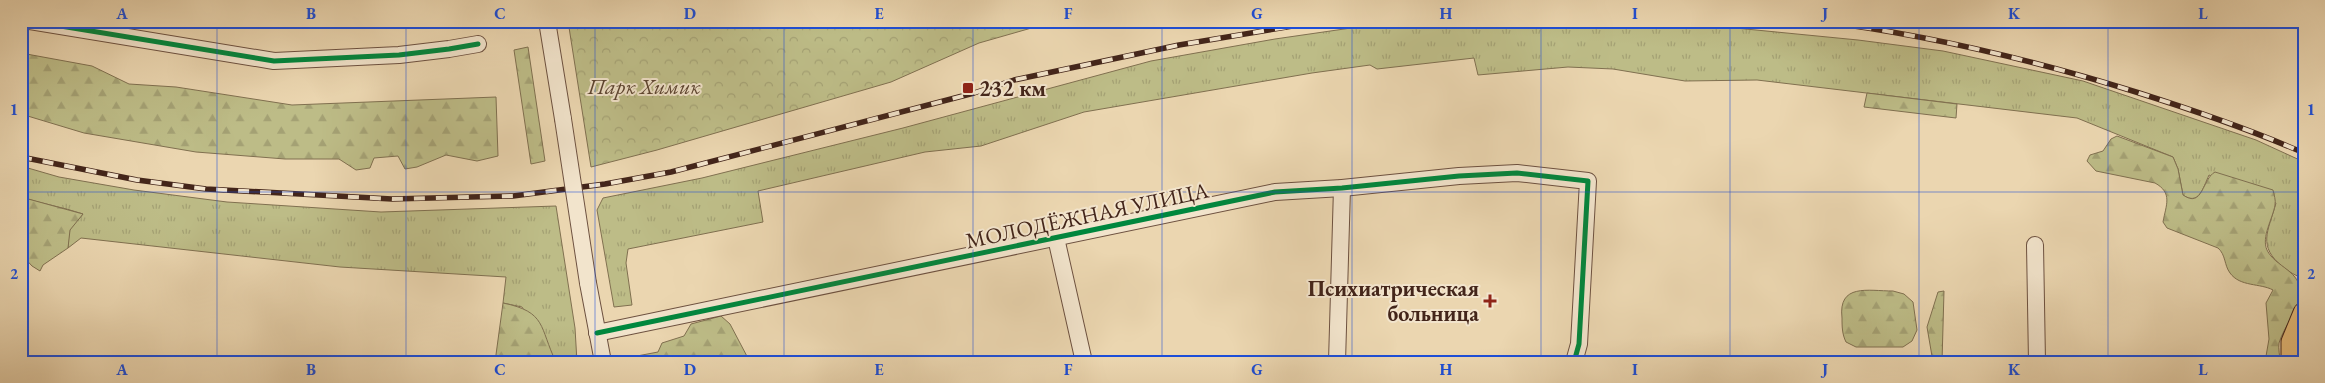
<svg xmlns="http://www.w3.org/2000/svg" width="2325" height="383" viewBox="0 0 2325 383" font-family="'EB Garamond',serif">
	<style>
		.grass { fill: url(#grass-tufts); stroke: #807050 }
		.forest { fill: url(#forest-firs); stroke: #807050 }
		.park { fill: url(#park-crowns); stroke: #807050 }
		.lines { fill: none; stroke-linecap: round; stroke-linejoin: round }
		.minor-casing { stroke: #6d5140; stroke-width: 18 }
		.major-casing { stroke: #43251a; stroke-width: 23 }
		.minor { stroke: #f2e4cc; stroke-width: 16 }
		.major { stroke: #e6bb78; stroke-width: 21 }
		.rail-casing { stroke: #43251a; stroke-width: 5.5 }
		.rail { stroke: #f2e4cc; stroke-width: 4; stroke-dasharray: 11; stroke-linecap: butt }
		.minor-bridge-casing { stroke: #6d5140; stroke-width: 18; stroke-linecap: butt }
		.minor-bridge { stroke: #f2e4cc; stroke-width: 16 }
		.cycleway-casing { stroke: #f2e4cc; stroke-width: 8 }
		.cycleway { stroke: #00873e; stroke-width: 5 }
		.grid { fill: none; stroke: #1d4ed8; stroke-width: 1; stroke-opacity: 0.55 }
		.poi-dot { fill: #8f2418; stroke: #f2e4cc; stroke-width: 2 }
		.labels { text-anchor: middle; stroke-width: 4; stroke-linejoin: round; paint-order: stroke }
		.park-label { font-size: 22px; font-style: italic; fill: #5b4330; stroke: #f2e4cc }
		.poi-label { font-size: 22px; font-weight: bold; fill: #43251a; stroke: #f2e4cc; text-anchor: start }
		.street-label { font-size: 22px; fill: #43251a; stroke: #f2e4cc }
		.neatline { fill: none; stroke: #1d4ed8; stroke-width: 2 }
		.grid-label { font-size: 16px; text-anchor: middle; font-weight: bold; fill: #1d4ed8 }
	</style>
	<defs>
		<pattern id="grass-tufts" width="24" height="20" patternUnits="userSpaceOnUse" patternTransform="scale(1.25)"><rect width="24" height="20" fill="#bdbc87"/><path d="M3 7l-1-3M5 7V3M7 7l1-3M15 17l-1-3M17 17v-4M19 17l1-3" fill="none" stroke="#a4a174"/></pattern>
		<pattern id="forest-firs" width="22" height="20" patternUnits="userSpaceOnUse" patternTransform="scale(1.25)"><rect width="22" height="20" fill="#bdbc87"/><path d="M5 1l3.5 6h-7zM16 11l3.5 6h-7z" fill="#a4a174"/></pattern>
		<pattern id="park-crowns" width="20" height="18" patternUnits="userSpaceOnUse" patternTransform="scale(1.25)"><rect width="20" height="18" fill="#bdbc87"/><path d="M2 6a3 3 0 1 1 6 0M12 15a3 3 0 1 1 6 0" fill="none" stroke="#a4a174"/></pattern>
	</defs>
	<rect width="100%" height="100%" fill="#ebd6b0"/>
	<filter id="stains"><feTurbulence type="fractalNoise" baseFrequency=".004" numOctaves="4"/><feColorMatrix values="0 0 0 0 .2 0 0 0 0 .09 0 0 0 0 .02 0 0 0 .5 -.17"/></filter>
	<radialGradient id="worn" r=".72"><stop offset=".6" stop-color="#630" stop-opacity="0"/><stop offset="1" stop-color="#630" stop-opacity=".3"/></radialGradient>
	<g class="grass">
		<path d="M1444,21H1664L1858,40L1943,51L2083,81L2256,140L2304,162V278C2295,276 2290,272 2283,267C2257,246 2268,232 2276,203L2209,175C2203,188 2199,206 2183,195L2178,169L2173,157L2077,118L1757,80L1685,81L1613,69L1568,67L1478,75L1474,58L1377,69L1370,65L1312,73L1084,112L981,146L925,152L758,191L763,222L628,249L626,263L632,305L614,307L597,210L603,198L702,178L903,128L1151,61L1275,39L1358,27Z"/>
		<path d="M21,166L59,177L134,190L227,202L381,212L556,206L575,328L577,362H556L522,307L503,303L506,277L340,267L81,238L68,248L69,230L83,214C63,207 42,204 21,197Z"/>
	</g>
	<g class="forest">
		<path d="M528,47L545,161L531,164L514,50Z"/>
		<path d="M21,53L92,66L129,84L176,87L292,105L496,97L498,156L477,161L446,155L417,167L405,169L398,156L374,158L370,168L356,170L339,159H285L196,152L84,133L21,114Z"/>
		<path d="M1867,93L1957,104L1956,118L1864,107Z"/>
		<path d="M2117,136L2173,157L2178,169L2183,195C2203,209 2202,179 2215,172L2273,190C2274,195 2276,200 2275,205C2273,218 2261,237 2267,250C2275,267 2302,271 2300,294C2299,311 2284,326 2279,343C2278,348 2280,356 2280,362H2265L2269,339L2266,303L2273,290C2260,283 2240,287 2230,273C2224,265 2226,255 2218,248L2167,228L2163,222C2166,205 2173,193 2155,183L2096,171L2087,161L2090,155L2103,151L2111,139Z"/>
		<path d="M21,197L83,214L70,230L68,248L43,265L40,271L32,266L21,254Z"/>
		<path d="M1893,291L1904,294L1913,302L1917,330L1912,341L1903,347H1856L1846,342C1842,334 1842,326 1842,318C1838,283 1868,291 1893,291Z"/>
		<path d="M1944,291L1942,362H1933L1927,327L1938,292Z"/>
		<path d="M503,303C547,312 539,327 556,362H495Z"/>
		<path d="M721,316L730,324L750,362H638L637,356L658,352L662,343L684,336L691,324Z"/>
	</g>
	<path class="park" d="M568,21H1056L979,43L891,82L657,150L591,167Z"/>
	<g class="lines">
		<g class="minor-casing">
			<g id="minor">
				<path d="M30,21L274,61L399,55L449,49L478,44"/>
				<path d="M547,21L563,119"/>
				<path d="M1056,238L1084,362"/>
				<path d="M2035,245L2037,362"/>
				<path d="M588,283L603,362"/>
				<path d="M597,333L1275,192L1342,188L1459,176L1517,173L1588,181L1579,344L1574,362"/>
				<path d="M1337,362L1342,188"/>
			</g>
		</g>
		<g class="major-casing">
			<path id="major" d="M2292,362V342L2304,313"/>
		</g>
		<use href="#minor" class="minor"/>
		<use href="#major" class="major"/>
		<g class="rail-casing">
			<g id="rail">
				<path d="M1817,21C1925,34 2033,60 2136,92C2193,110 2249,129 2304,153"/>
				<path d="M21,157L137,180L206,189L392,199L513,196L605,184L671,172L974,93L1014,80L1179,45L1323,21"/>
			</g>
		</g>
		<use href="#rail" class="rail"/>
		<g class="minor-bridge-casing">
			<path id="minor-bridge" d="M563,119L588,283"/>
		</g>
		<use href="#minor-bridge" class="minor-bridge"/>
		<g class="cycleway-casing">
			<g id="cycleway">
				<path d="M30,21L274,61L399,55L449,49L478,44"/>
				<path d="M597,333L1275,192L1342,188L1459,176L1517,173L1588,181L1579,344L1574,362"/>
			</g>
		</g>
		<use href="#cycleway" class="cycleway"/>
	</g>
	<path class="grid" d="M217,21V362M406,21V362M595,21V362M784,21V362M973,21V362M1162,21V362M1352,21V362M1541,21V362M1730,21V362M1919,21V362M2108,21V362M21,192H2304"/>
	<g class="poi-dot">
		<rect x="962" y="82" width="12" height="12" rx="2.5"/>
		<path d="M1487.5 293.5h5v5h5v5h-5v5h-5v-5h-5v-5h5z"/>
	</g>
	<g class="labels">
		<g class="park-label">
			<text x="644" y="94">Парк Химик</text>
		</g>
		<g class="poi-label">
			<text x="979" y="96">232 км</text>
			<text x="1479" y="296" text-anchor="end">Психиатрическая<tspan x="1479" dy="25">больница</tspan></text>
		</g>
		<g class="street-label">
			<text transform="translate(1087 215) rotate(-12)" y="8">МОЛОДЁЖНАЯ УЛИЦА</text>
		</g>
	</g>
	<rect width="2325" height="383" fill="none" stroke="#ebd6b0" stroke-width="55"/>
	<rect x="28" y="28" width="2270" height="328" class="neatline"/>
	<g class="grid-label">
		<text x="122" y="19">A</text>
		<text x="311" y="19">B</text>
		<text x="500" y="19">C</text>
		<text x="690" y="19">D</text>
		<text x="879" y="19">E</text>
		<text x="1068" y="19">F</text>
		<text x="1257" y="19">G</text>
		<text x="1446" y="19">H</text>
		<text x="1635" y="19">I</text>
		<text x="1825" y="19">J</text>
		<text x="2014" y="19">K</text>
		<text x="2203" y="19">L</text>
		<text x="14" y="115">1</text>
		<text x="2311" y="115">1</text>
		<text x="14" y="279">2</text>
		<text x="2311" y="279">2</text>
		<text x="122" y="375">A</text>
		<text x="311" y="375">B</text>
		<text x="500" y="375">C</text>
		<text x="690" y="375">D</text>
		<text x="879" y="375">E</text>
		<text x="1068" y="375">F</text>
		<text x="1257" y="375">G</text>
		<text x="1446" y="375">H</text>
		<text x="1635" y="375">I</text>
		<text x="1825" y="375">J</text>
		<text x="2014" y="375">K</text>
		<text x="2203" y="375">L</text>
	</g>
	<rect width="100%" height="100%" filter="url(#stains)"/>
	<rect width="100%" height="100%" fill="url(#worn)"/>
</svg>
